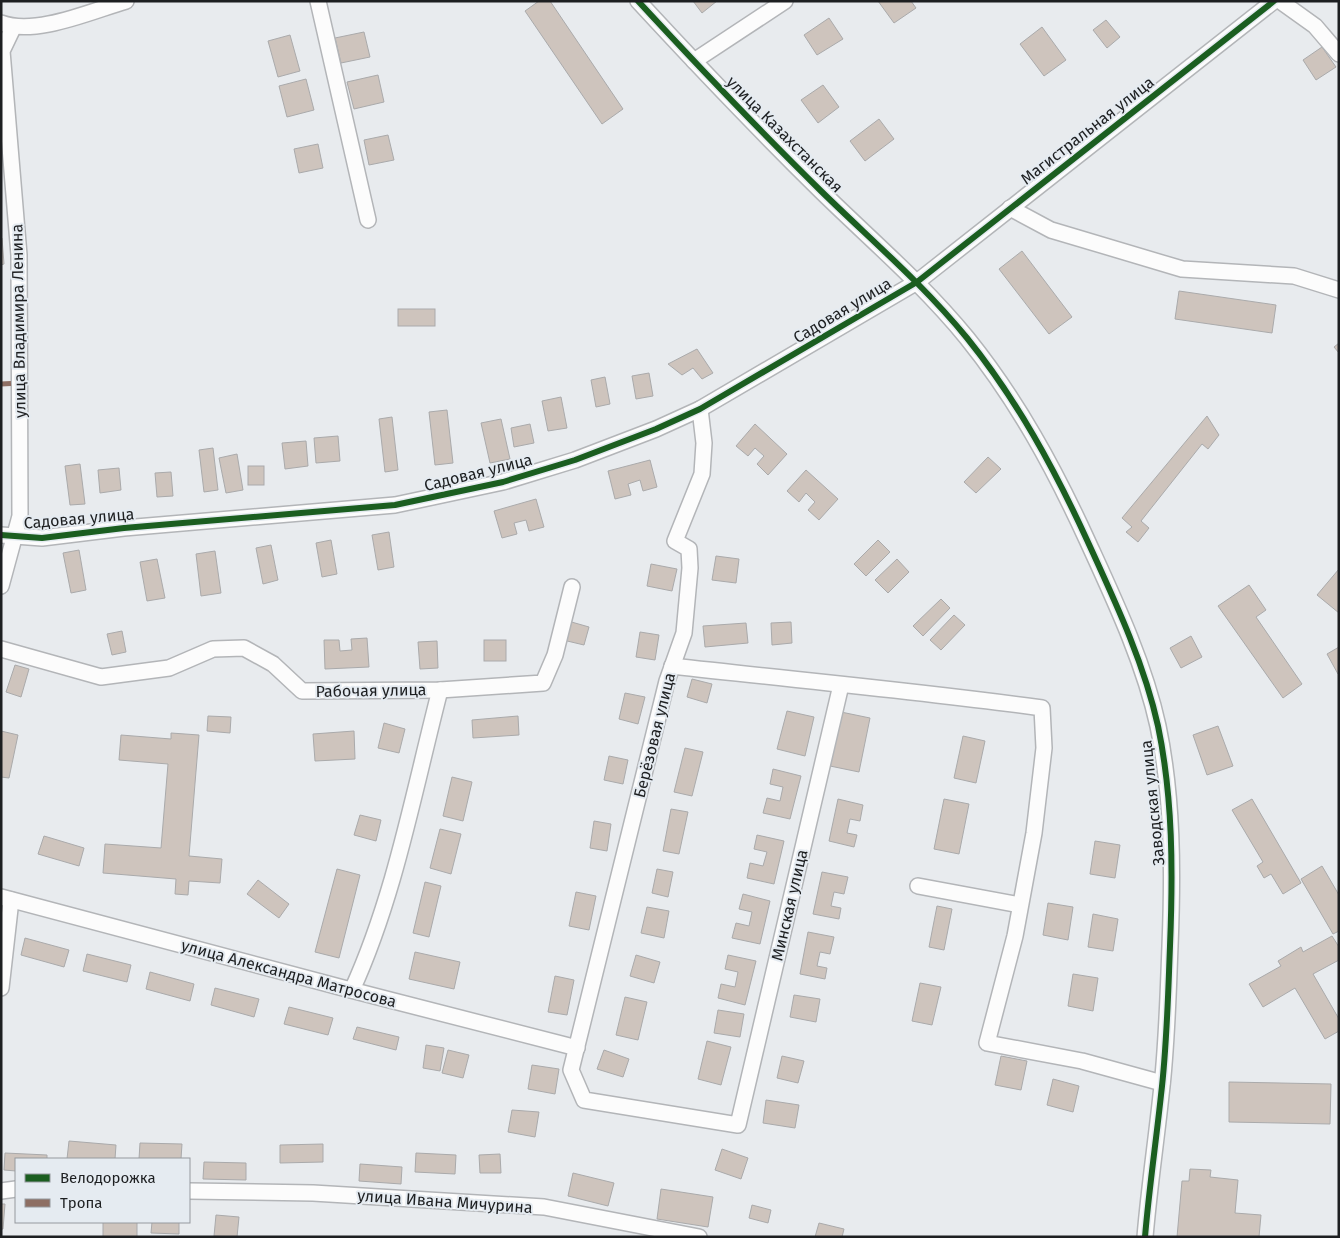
<svg xmlns="http://www.w3.org/2000/svg" width="1340" height="1238" viewBox="0 0 1340 1238" font-family="'Fira Sans',sans-serif">
	<style>
		.building { fill: #cec4bd; stroke: #aaaaab }
		.lines { fill: none; stroke-linecap: round; stroke-linejoin: round }
		.minor-casing { stroke: #b3b5b8; stroke-width: 18 }
		.minor { stroke: #fcfcfc; stroke-width: 15 }
		.quiet { stroke: #8d6e63; stroke-width: 5; stroke-dasharray: 10 5; stroke-linecap: butt }
		.cycleway-casing { stroke: #e5ebf1; stroke-width: 9 }
		.cycleway { stroke: #1b5e20; stroke-width: 6 }
		.labels { text-anchor: middle; stroke-width: 4; stroke-linejoin: round; paint-order: stroke }
		.street-label { font-size: 16px; fill: #1d1f21; stroke: #e5ebf1 }
	</style>
	<rect width="100%" height="100%" fill="#e8ebee"/>
	<g class="building">
		<path d="M539,1H550L623,109L602,124L525,11Z"/>
		<path d="M693,1H717L702,13Z"/>
		<path d="M878,1H911L916,8L894,23Z"/>
		<path d="M829,18L843,39L817,55L804,35Z"/>
		<path d="M1106,20L1120,37L1107,48L1093,30Z"/>
		<path d="M1042,27L1066,60L1044,76L1020,44Z"/>
		<path d="M364,32L370,57L341,63L335,38Z"/>
		<path d="M290,35L300,71L278,77L268,41Z"/>
		<path d="M1322,47L1336,67L1316,80L1303,60Z"/>
		<path d="M378,75L384,102L354,109L347,82Z"/>
		<path d="M306,79L314,110L287,117L279,86Z"/>
		<path d="M823,85L839,107L818,123L801,100Z"/>
		<path d="M879,119L894,139L865,161L850,141Z"/>
		<path d="M388,135L394,160L369,165L364,140Z"/>
		<path d="M318,144L323,168L299,173L294,149Z"/>
		<path d="M2,238L4,264L1,265V239Z"/>
		<path d="M1022,251L1072,317L1049,334L999,269Z"/>
		<path d="M1179,291L1276,305L1272,333L1175,319Z"/>
		<rect x="398" y="309" width="37" height="17"/>
		<path d="M1339,343V353L1334,347Z"/>
		<path d="M697,349L713,373L702,379L693,368L682,375L668,364Z"/>
		<path d="M649,373L653,396L636,399L632,376Z"/>
		<path d="M605,377L610,404L596,407L591,380Z"/>
		<path d="M561,397L567,428L548,431L542,401Z"/>
		<path d="M447,410L453,463L435,465L429,412Z"/>
		<path d="M1207,416L1219,435L1208,449L1202,444L1141,521L1149,528L1138,542L1126,532L1132,527L1122,518Z"/>
		<path d="M392,417L398,470L385,472L379,419Z"/>
		<path d="M501,419L510,459L490,463L481,423Z"/>
		<path d="M530,424L534,443L514,447L511,428Z"/>
		<path d="M755,424L787,454L768,475L757,464L764,456L755,448L748,456L736,446Z"/>
		<path d="M338,436L340,461L316,463L314,438Z"/>
		<path d="M306,441L308,466L285,469L282,443Z"/>
		<path d="M213,448L218,490L204,492L199,450Z"/>
		<path d="M237,454L243,490L226,493L219,458Z"/>
		<path d="M988,457L1001,469L976,493L964,482Z"/>
		<path d="M650,460L657,487L643,491L640,480L628,484L631,495L615,499L608,471Z"/>
		<path d="M80,464L85,504L70,505L65,466Z"/>
		<rect x="248" y="466" width="16" height="19"/>
		<path d="M119,468L121,490L100,493L98,470Z"/>
		<path d="M806,470L838,499L819,520L808,510L815,502L806,493L799,502L787,491Z"/>
		<path d="M171,472L173,496L157,497L155,473Z"/>
		<path d="M536,499L544,527L529,531L526,520L514,523L517,534L502,538L494,511Z"/>
		<path d="M389,532L394,567L378,570L372,535Z"/>
		<path d="M331,540L337,574L322,577L316,543Z"/>
		<path d="M878,540L890,552L866,576L854,564Z"/>
		<path d="M271,545L278,580L263,584L256,548Z"/>
		<path d="M79,550L86,590L71,593L63,553Z"/>
		<path d="M215,551L221,593L201,596L196,554Z"/>
		<path d="M716,556L739,559L736,583L712,580Z"/>
		<path d="M157,559L165,598L147,601L140,562Z"/>
		<path d="M897,559L909,572L888,593L875,580Z"/>
		<path d="M651,564L677,569L672,591L647,586Z"/>
		<path d="M1339,569V613L1317,595Z"/>
		<path d="M1249,585L1266,610L1256,617L1302,684L1283,698L1218,606Z"/>
		<path d="M941,599L950,608L923,636L913,626Z"/>
		<path d="M954,615L965,625L941,650L930,640Z"/>
		<path d="M568,621L589,627L584,645L563,640Z"/>
		<path d="M791,622L792,643L772,645L771,623Z"/>
		<path d="M746,623L748,643L705,647L703,626Z"/>
		<path d="M122,631L126,652L112,655L107,634Z"/>
		<path d="M640,632L659,635L655,660L636,657Z"/>
		<path d="M1191,636L1202,657L1181,668L1170,648Z"/>
		<path d="M367,638L369,667L325,669L324,640H339L340,651L352,650L351,639Z"/>
		<rect x="484" y="640" width="22" height="21"/>
		<path d="M437,641L438,668L420,669L418,642Z"/>
		<path d="M1339,647V674H1338L1327,654Z"/>
		<path d="M15,665L29,669L21,697L6,692Z"/>
		<path d="M692,679L712,684L707,703L687,697Z"/>
		<path d="M625,693L645,697L638,724L619,719Z"/>
		<path d="M787,711L814,717L805,756L777,749Z"/>
		<path d="M841,712L870,718L859,772L830,766Z"/>
		<path d="M208,716L231,717L230,733L207,731Z"/>
		<path d="M518,716L519,735L473,738L472,720Z"/>
		<path d="M384,723L405,729L399,753L378,748Z"/>
		<path d="M1218,726L1233,766L1207,775L1193,735Z"/>
		<path d="M1,731L18,735L9,778L1,777Z"/>
		<path d="M354,731L355,759L315,761L313,734Z"/>
		<path d="M171,733L199,735L189,856L222,859L220,883L189,881L188,895L175,894L176,879L103,873L105,844L161,848L168,764L119,760L121,735L171,739Z"/>
		<path d="M963,736L985,741L976,783L954,778Z"/>
		<path d="M685,748L703,752L692,796L674,792Z"/>
		<path d="M609,756L628,760L623,784L604,780Z"/>
		<path d="M773,769L801,776L790,819L763,813L767,798L780,801L783,787L770,784Z"/>
		<path d="M452,777L472,782L463,821L443,816Z"/>
		<path d="M838,799L863,805L860,821L850,819L847,833L857,835L854,847L829,841Z"/>
		<path d="M944,799L969,804L959,854L934,849Z"/>
		<path d="M1252,799L1301,883L1283,894L1271,874L1264,878L1257,866L1263,862L1232,810Z"/>
		<path d="M671,809L688,812L679,854L663,851Z"/>
		<path d="M360,815L381,820L376,841L354,835Z"/>
		<path d="M594,821L611,824L607,851L590,848Z"/>
		<path d="M440,829L461,834L451,874L430,868Z"/>
		<path d="M757,835L784,841L774,884L747,878L750,863L763,866L767,852L754,849Z"/>
		<path d="M44,836L84,848L79,866L38,854Z"/>
		<path d="M1095,841L1120,845L1115,878L1090,874Z"/>
		<path d="M1322,866L1339,895V931L1333,934L1301,879Z"/>
		<path d="M337,869L360,875L339,958L315,952Z"/>
		<path d="M657,869L673,872L668,897L652,893Z"/>
		<path d="M822,872L848,877L844,894L834,892L831,906L841,908L839,919L813,914Z"/>
		<path d="M258,880L289,904L279,918L247,894Z"/>
		<path d="M425,882L441,886L429,937L413,933Z"/>
		<path d="M576,892L596,896L589,930L569,926Z"/>
		<path d="M743,894L770,901L760,944L732,938L736,923L749,926L752,912L739,909Z"/>
		<path d="M1048,903L1073,907L1068,940L1043,935Z"/>
		<path d="M937,906L952,909L944,950L929,947Z"/>
		<path d="M647,907L669,911L664,938L641,933Z"/>
		<path d="M1093,914L1118,919L1113,951L1088,947Z"/>
		<path d="M808,932L834,937L830,954L820,952L817,966L827,968L825,979L800,974Z"/>
		<path d="M1332,936L1339,947V960L1313,974L1339,1019V1031L1325,1039L1295,988L1263,1007L1249,984L1281,966L1278,961L1301,947L1303,952Z"/>
		<path d="M25,938L69,950L64,967L21,955Z"/>
		<path d="M415,952L460,962L454,989L409,979Z"/>
		<path d="M87,954L131,965L127,982L83,971Z"/>
		<path d="M636,955L660,962L654,983L630,976Z"/>
		<path d="M728,955L756,961L745,1005L718,998L721,984L735,987L738,972L725,969Z"/>
		<path d="M150,972L194,984L190,1001L146,989Z"/>
		<path d="M1073,974L1098,978L1093,1011L1068,1006Z"/>
		<path d="M555,976L574,980L567,1015L548,1012Z"/>
		<path d="M920,983L941,987L932,1025L912,1021Z"/>
		<path d="M215,988L259,999L254,1017L211,1005Z"/>
		<path d="M794,995L820,999L816,1022L790,1017Z"/>
		<path d="M625,997L647,1002L638,1040L616,1035Z"/>
		<path d="M289,1007L333,1018L328,1035L284,1024Z"/>
		<path d="M718,1010L744,1014L740,1037L714,1033Z"/>
		<path d="M357,1027L399,1037L396,1050L353,1039Z"/>
		<path d="M707,1041L731,1047L721,1085L698,1079Z"/>
		<path d="M426,1045L444,1048L440,1071L423,1068Z"/>
		<path d="M448,1050L469,1055L463,1078L442,1073Z"/>
		<path d="M604,1050L629,1059L623,1077L597,1069Z"/>
		<path d="M782,1056L804,1061L798,1083L777,1078Z"/>
		<path d="M1001,1056L1027,1061L1021,1090L995,1085Z"/>
		<path d="M532,1065L559,1069L555,1094L528,1089Z"/>
		<path d="M1053,1079L1079,1086L1073,1112L1047,1105Z"/>
		<path d="M1229,1082L1331,1084L1330,1124L1229,1122Z"/>
		<path d="M766,1100L799,1105L795,1128L763,1123Z"/>
		<path d="M512,1110L539,1112L535,1137L508,1132Z"/>
		<path d="M69,1141L116,1145L115,1159H67Z"/>
		<path d="M140,1143L182,1144L181,1159H139Z"/>
		<path d="M323,1144V1162L280,1163V1145Z"/>
		<path d="M722,1149L748,1158L741,1179L715,1170Z"/>
		<path d="M5,1153L47,1155V1159H16V1171L4,1170Z"/>
		<path d="M416,1153L456,1155L455,1174L415,1172Z"/>
		<path d="M500,1154L501,1173H480L479,1155Z"/>
		<path d="M204,1162L246,1163V1180L203,1179Z"/>
		<path d="M360,1164L402,1167L401,1184L359,1181Z"/>
		<path d="M1190,1169L1211,1170L1210,1177L1238,1180L1235,1213L1261,1215L1259,1237H1177L1182,1181H1189Z"/>
		<path d="M573,1173L614,1183L608,1206L568,1196Z"/>
		<path d="M661,1189L713,1197L708,1227L657,1219Z"/>
		<path d="M1,1204H5L3,1229H1Z"/>
		<path d="M752,1205L771,1210L768,1223L749,1218Z"/>
		<path d="M216,1215L239,1217L237,1237L214,1236Z"/>
		<rect x="103" y="1222" width="34" height="15"/>
		<path d="M152,1222H179V1234L151,1233Z"/>
		<path d="M819,1223L844,1229L842,1237H815Z"/>
	</g>
	<g class="lines">
		<g class="minor-casing">
			<g id="minor">
				<path d="M318,1L368,220"/>
				<path d="M638,1C698,66 759,130 821,191C871,240 923,284 967,338C1017,400 1054,468 1087,540C1114,599 1144,662 1158,726C1173,798 1173,872 1170,946C1168,996 1167,1046 1161,1095C1156,1142 1149,1189 1145,1237"/>
				<path d="M1280,1L1315,26L1339,54"/>
				<path d="M1,23C36,36 91,11 126,1"/>
				<path d="M694,61L785,1"/>
				<path d="M1010,208L1051,230L1182,269L1294,276L1339,290"/>
				<path d="M700,409L704,443L702,474L675,541L689,549L690,568L684,633L667,681L571,1070L584,1100L738,1125L841,685"/>
				<path d="M1,535L42,538L124,528L395,505L503,482L575,460L656,429L700,409L917,282L1274,1"/>
				<path d="M1,586L20,516L19,255L2,51L13,28"/>
				<path d="M1,649L101,677L169,668L213,649L244,648L273,664L302,691L440,690L543,683L555,655L572,587"/>
				<path d="M672,666C795,680 919,691 1042,708L1044,748L1034,833L1015,936L987,1043L1082,1061L1162,1083"/>
				<path d="M918,886L1020,905"/>
				<path d="M1,897L347,989L577,1048"/>
				<path d="M1,988L11,900"/>
				<path d="M352,990C395,896 414,790 440,690"/>
				<path d="M1,1191L16,1189"/>
				<path d="M189,1191L313,1193L544,1207L699,1237"/>
			</g>
		</g>
		<use href="#minor" class="minor"/>
		<path class="quiet" d="M1,384L19,383"/>
		<g class="cycleway-casing">
			<g id="cycleway">
				<path d="M638,1C698,66 759,130 821,191C871,240 923,284 967,338C1017,400 1054,468 1087,540C1114,599 1144,662 1158,726C1173,798 1173,872 1170,946C1168,996 1167,1046 1161,1095C1156,1142 1149,1189 1145,1237"/>
				<path d="M1,535L42,538L124,528L395,505L503,482L575,460L656,429L700,409L917,282L1274,1"/>
			</g>
		</g>
		<use href="#cycleway" class="cycleway"/>
	</g>
	<g class="labels">
		<g class="street-label">
			<text transform="translate(1087 130) rotate(-38)" y="6">Магистральная улица</text>
			<text transform="translate(785 134) rotate(45)" y="6">улица Казахстанская</text>
			<text transform="translate(842 310) rotate(-31)" y="6">Садовая улица</text>
			<text transform="translate(18 321) rotate(-91)" y="6">улица Владимира Ленина</text>
			<text transform="translate(478 472) rotate(-14)" y="6">Садовая улица</text>
			<text transform="translate(79 518) rotate(-5)" y="6">Садовая улица</text>
			<text transform="translate(371 690) rotate(-1)" y="6">Рабочая улица</text>
			<text transform="translate(654 735) rotate(-76)" y="6">Берёзовая улица</text>
			<text transform="translate(1152 803) rotate(-96)" y="6">Заводская улица</text>
			<text transform="translate(789 905) rotate(-77)" y="6">Минская улица</text>
			<text transform="translate(289 973) rotate(15)" y="6">улица Александра Матросова</text>
			<text transform="translate(445 1201) rotate(4)" y="6">улица Ивана Мичурина</text>
		</g>
	</g>
	<rect width="1340" height="1238" fill="none" stroke="#1d1f21" stroke-width="5"/>
	<rect x="15" y="1158" width="175" height="65" fill="#e5ebf1" stroke="#95999e"/>
	<rect x="25" y="1174" width="25" height="8" fill="#1b5e20" stroke="#95999e"/>
	<text x="60" y="1183" font-size="15" fill="#1d1f21">Велодорожка</text>
	<rect x="25" y="1199" width="25" height="8" fill="#8d6e63" stroke="#95999e"/>
	<text x="60" y="1208" font-size="15" fill="#1d1f21">Тропа</text>
</svg>
